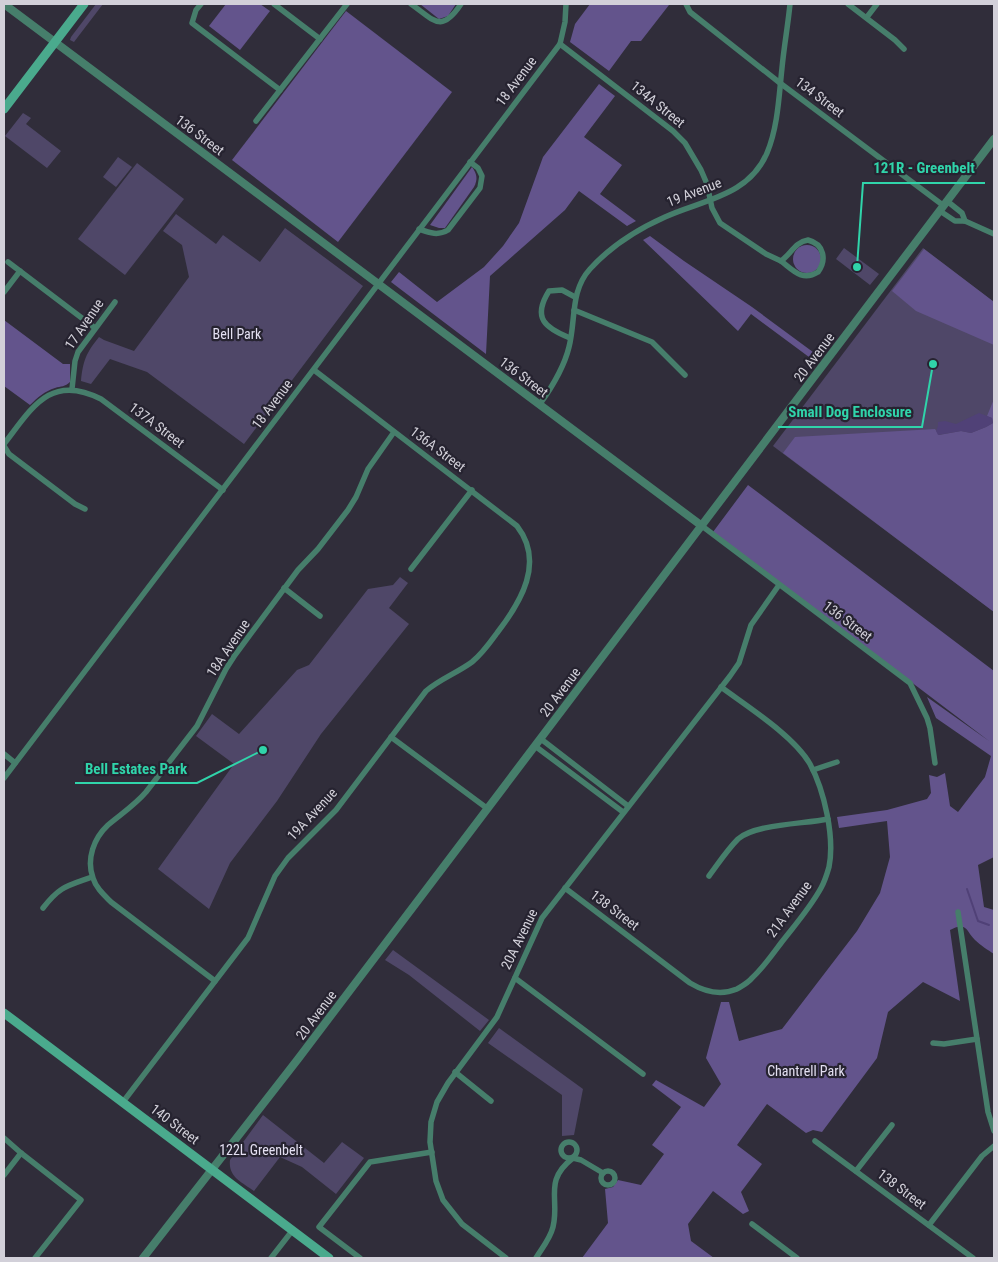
<svg xmlns="http://www.w3.org/2000/svg" width="998" height="1262" viewBox="0 0 998 1262" font-family="'Roboto Condensed',sans-serif">
	<style>
		.green { fill: #4f4768 }
		.forest { fill: #63548c }
		.water { fill: #504177 }
		.lines { fill: none; stroke-linecap: round; stroke-linejoin: round }
		.stream { stroke: #504177; stroke-width: 2 }
		.minor { stroke: #467e6b; stroke-width: 5.5 }
		.tertiary { stroke: #467e6b; stroke-width: 8 }
		.secondary { stroke: #4aaa8d; stroke-width: 9 }
		.labels { text-anchor: middle; stroke-width: 4.5; stroke-linejoin: round; paint-order: stroke }
		.street-label { font-size: 14px; fill: #d2d0d9; stroke: #262330 }
		.park-label { font-size: 14px; fill: #e4e0f2; stroke: #262330 }
		.leader { fill: none; stroke: #30d4aa; stroke-width: 2 }
		.callout-dot { fill: #30d4aa; stroke: #262330; stroke-width: 2 }
		.callout-label { font-size: 15px; text-anchor: middle; font-weight: bold; fill: #30d4aa; stroke: #262330; stroke-width: 4.5; stroke-linejoin: round; paint-order: stroke }
	</style>
	<rect width="100%" height="100%" fill="#302d3a"/>
	<g class="green">
		<path d="M96,4H103L74,42L70,40L71,37Z"/>
		<path d="M23,113L31,118L26,124L61,151L47,168L5,136Z"/>
		<path d="M118,157L132,167L116,187L103,177Z"/>
		<path d="M137,163L184,199L125,275L78,239Z"/>
		<path d="M176,214L216,244L223,235L260,262L285,228L363,286L244,444L147,372L110,359L91,384L81,381C83,361 86,353 99,337L104,340L134,351L189,277L182,245L163,231Z"/>
		<path d="M844,248L879,274L870,285L836,259Z"/>
		<path d="M923,248L994,302V612L773,446Z"/>
		<path d="M400,577L408,583L389,608L409,624L321,734L277,801L230,863L209,909L158,869L234,764L196,736L212,714L239,734L297,670L309,665L368,589L393,585Z"/>
		<path d="M393,950L489,1020L480,1031L409,975L385,960Z"/>
		<path d="M499,1028L583,1089L574,1135L562,1136V1095L488,1043Z"/>
		<path d="M263,1115L324,1163L342,1142L364,1158L336,1194L302,1167L280,1157L254,1191C242,1182 228,1177 230,1160Z"/>
	</g>
	<g class="forest">
		<path d="M226,4H260L270,11L240,50L209,26Z"/>
		<path d="M420,4H456L448,16L439,19Z"/>
		<path d="M590,4H668L669,5L641,41H631L609,71L570,42L575,24Z"/>
		<path d="M346,11L452,92L338,242L232,160Z"/>
		<path d="M599,84L615,96L584,137L622,165L600,194L636,221L627,226L579,191L565,210L490,276L486,354L391,282L399,272L437,302L484,267L503,246L519,223L543,157Z"/>
		<path d="M472,167C477,174 478,179 474,187L445,228H439L430,225Z"/>
		<path d="M650,236L684,261L752,307L817,355L813,360L751,314L738,331L643,240Z"/>
		<circle cx="807" cy="259" r="14"/>
		<path d="M924,249L994,302V345L916,311L892,291Z"/>
		<path d="M4,320L63,364H70V382C65,387 61,386 55,388C45,391 37,398 30,405L4,386Z"/>
		<path d="M994,399V612L783,453L795,437L935,429L939,435L961,431L971,433L986,427L993,423L992,418L987,416Z"/>
		<path d="M748,485L994,671V857L978,865L984,907L994,910V954C988,950 980,945 975,940C966,931 967,921 950,930L960,1001L923,982L888,1012L877,1058L822,1132L813,1130L806,1133L767,1104L737,1145L762,1164L741,1192L749,1211L743,1214L713,1191L688,1224L691,1241L714,1258H582L608,1223L605,1189L613,1187L618,1180L641,1185L664,1154L652,1145L681,1107L652,1085L656,1080L704,1107L721,1084L706,1058L721,1002H729L739,1041L782,1029L857,931L880,893L890,857L887,821L839,828L837,817L887,810L927,799L931,793L929,775L937,777L945,773L950,806L958,812L985,777L991,756L936,718L927,697L989,741L713,532Z"/>
	</g>
	<path class="water" d="M979,413L992,418L993,423L986,427L971,433L961,431L938,435L936,431L938,426V422L945,421L956,424Z"/>
	<g class="lines">
		<path class="stream" d="M967,889L978,921L989,925"/>
		<g class="minor">
			<path d="M201,4L196,10L192,23L280,90"/>
			<path d="M274,4L320,39"/>
			<path d="M411,4C434,20 441,34 461,4"/>
			<path d="M686,4L690,12L780,83L944,206"/>
			<path d="M848,4L895,40L904,49"/>
			<path d="M867,17L877,4"/>
			<path d="M560,44L673,131L685,143L701,170L707,184L712,208L720,223L766,254L781,261"/>
			<path d="M256,121L347,4"/>
			<path d="M947,201L962,213L965,221"/>
			<path d="M940,211L955,221H965L994,234"/>
			<path d="M419,229C430,233 438,236 448,230L480,188L482,176L478,168L470,162"/>
			<path d="M808,240C824,244 827,260 818,272C802,282 793,270 781,261C791,254 795,242 808,240Z"/>
			<path d="M8,262L95,328"/>
			<path d="M4,292L20,271"/>
			<path d="M574,310L652,342L685,375"/>
			<path d="M570,338C545,328 532,318 549,291L562,290L575,297"/>
			<path d="M72,389L75,361L78,352L115,302"/>
			<path d="M540,404C552,387 564,368 569,347C576,320 570,291 590,269C610,247 638,229 665,217C702,200 749,196 767,153C778,127 779,95 782,68C784,46 788,25 790,4"/>
			<path d="M4,444C32,408 50,373 101,399L223,490"/>
			<path d="M4,446L9,454L75,504L85,509"/>
			<path d="M702,526L910,683L927,718L930,728L935,763"/>
			<path d="M411,569L472,490"/>
			<path d="M284,588L320,616"/>
			<path d="M391,737L488,809"/>
			<path d="M541,739L628,806"/>
			<path d="M535,746L623,812"/>
			<path d="M4,754L15,763"/>
			<path d="M813,770L837,762"/>
			<path d="M4,778L560,44L565,22L566,4"/>
			<path d="M709,876C718,864 727,850 738,839C755,824 804,824 828,819"/>
			<path d="M565,888L690,983C705,992 720,996 737,989C742,986 748,983 752,978C763,968 772,955 781,943C795,925 810,908 821,888C825,881 827,874 829,867C835,837 824,790 810,764C794,736 748,707 721,687"/>
			<path d="M43,908C60,886 67,886 92,877"/>
			<path d="M958,912L988,1112L994,1131"/>
			<path d="M515,978L643,1074"/>
			<path d="M215,981L111,902C104,895 96,888 93,878C86,859 94,838 108,825C121,814 135,805 146,792L197,726L226,669L235,655L298,570L318,549L348,510L356,497L368,469L394,432"/>
			<path d="M933,1043L944,1044L977,1039"/>
			<path d="M455,1072L491,1101"/>
			<path d="M123,1102L248,938L275,876L288,858L336,810L426,691C440,679 457,673 472,662C482,654 489,644 497,633C521,602 545,562 517,526L314,370"/>
			<path d="M4,1138L21,1153L81,1200L35,1258"/>
			<path d="M815,1141L973,1258"/>
			<circle cx="569" cy="1150" r="8"/>
			<circle cx="608" cy="1178" r="7"/>
			<path d="M856,1171L892,1125"/>
			<path d="M4,1175L21,1153"/>
			<path d="M752,1224L797,1258"/>
			<path d="M929,1225L982,1156L994,1146"/>
			<path d="M271,1258L292,1231"/>
			<path d="M360,1258L319,1227L370,1162L432,1152"/>
			<path d="M506,1258L462,1224L443,1200L436,1181L430,1142L431,1122L437,1102L448,1083L497,1017L542,918L730,676L739,663L751,625L779,585"/>
			<path d="M536,1258C542,1248 550,1239 553,1227C560,1199 543,1181 573,1158L581,1160L603,1173"/>
		</g>
		<g class="tertiary">
			<path d="M4,4L702,526"/>
			<path d="M143,1258L298,1059L994,139"/>
		</g>
		<g class="secondary">
			<path d="M4,109L84,4"/>
			<path d="M4,1013L329,1258"/>
		</g>
	</g>
	<g class="labels">
		<g class="street-label">
			<text transform="translate(516 81) rotate(-53)" y="5">18 Avenue</text>
			<text transform="translate(820 97) rotate(37)" y="5">134 Street</text>
			<text transform="translate(658 104) rotate(39)" y="5">134A Street</text>
			<text transform="translate(200 135) rotate(37)" y="5">136 Street</text>
			<text transform="translate(694 192) rotate(-21)" y="5">19 Avenue</text>
			<text transform="translate(84 324) rotate(-56)" y="5">17 Avenue</text>
			<text transform="translate(814 357) rotate(-53)" y="5">20 Avenue</text>
			<text transform="translate(524 377) rotate(37)" y="5">136 Street</text>
			<text transform="translate(272 404) rotate(-53)" y="5">18 Avenue</text>
			<text transform="translate(157 425) rotate(37)" y="5">137A Street</text>
			<text transform="translate(438 449) rotate(37)" y="5">136A Street</text>
			<text transform="translate(848 621) rotate(37)" y="5">136 Street</text>
			<text transform="translate(228 648) rotate(-56)" y="5">18A Avenue</text>
			<text transform="translate(560 692) rotate(-53)" y="5">20 Avenue</text>
			<text transform="translate(312 814) rotate(-47)" y="5">19A Avenue</text>
			<text transform="translate(789 909) rotate(-54)" y="5">21A Avenue</text>
			<text transform="translate(615 910) rotate(37)" y="5">138 Street</text>
			<text transform="translate(519 939) rotate(-64)" y="5">20A Avenue</text>
			<text transform="translate(316 1015) rotate(-53)" y="5">20 Avenue</text>
			<text transform="translate(175 1124) rotate(37)" y="5">140 Street</text>
			<text transform="translate(902 1189) rotate(37)" y="5">138 Street</text>
		</g>
		<g class="park-label">
			<text x="237" y="339">Bell Park</text>
			<text x="806" y="1076">Chantrell Park</text>
			<text x="261" y="1155">122L Greenbelt</text>
		</g>
	</g>
	<path class="leader" d="M857 267L863 183H985M933 364L922 427H778M263 750L197 783H75"/>
	<g class="callout-dot">
		<circle cx="857" cy="267" r="5"/>
		<circle cx="933" cy="364" r="5"/>
		<circle cx="263" cy="750" r="5"/>
	</g>
	<g class="callout-label">
		<text x="924" y="173">121R - Greenbelt</text>
		<text x="850" y="417">Small Dog Enclosure</text>
		<text x="136" y="774">Bell Estates Park</text>
	</g>
	<rect width="998" height="1262" fill="none" stroke="#d2d0d9" stroke-width="10"/>
</svg>
